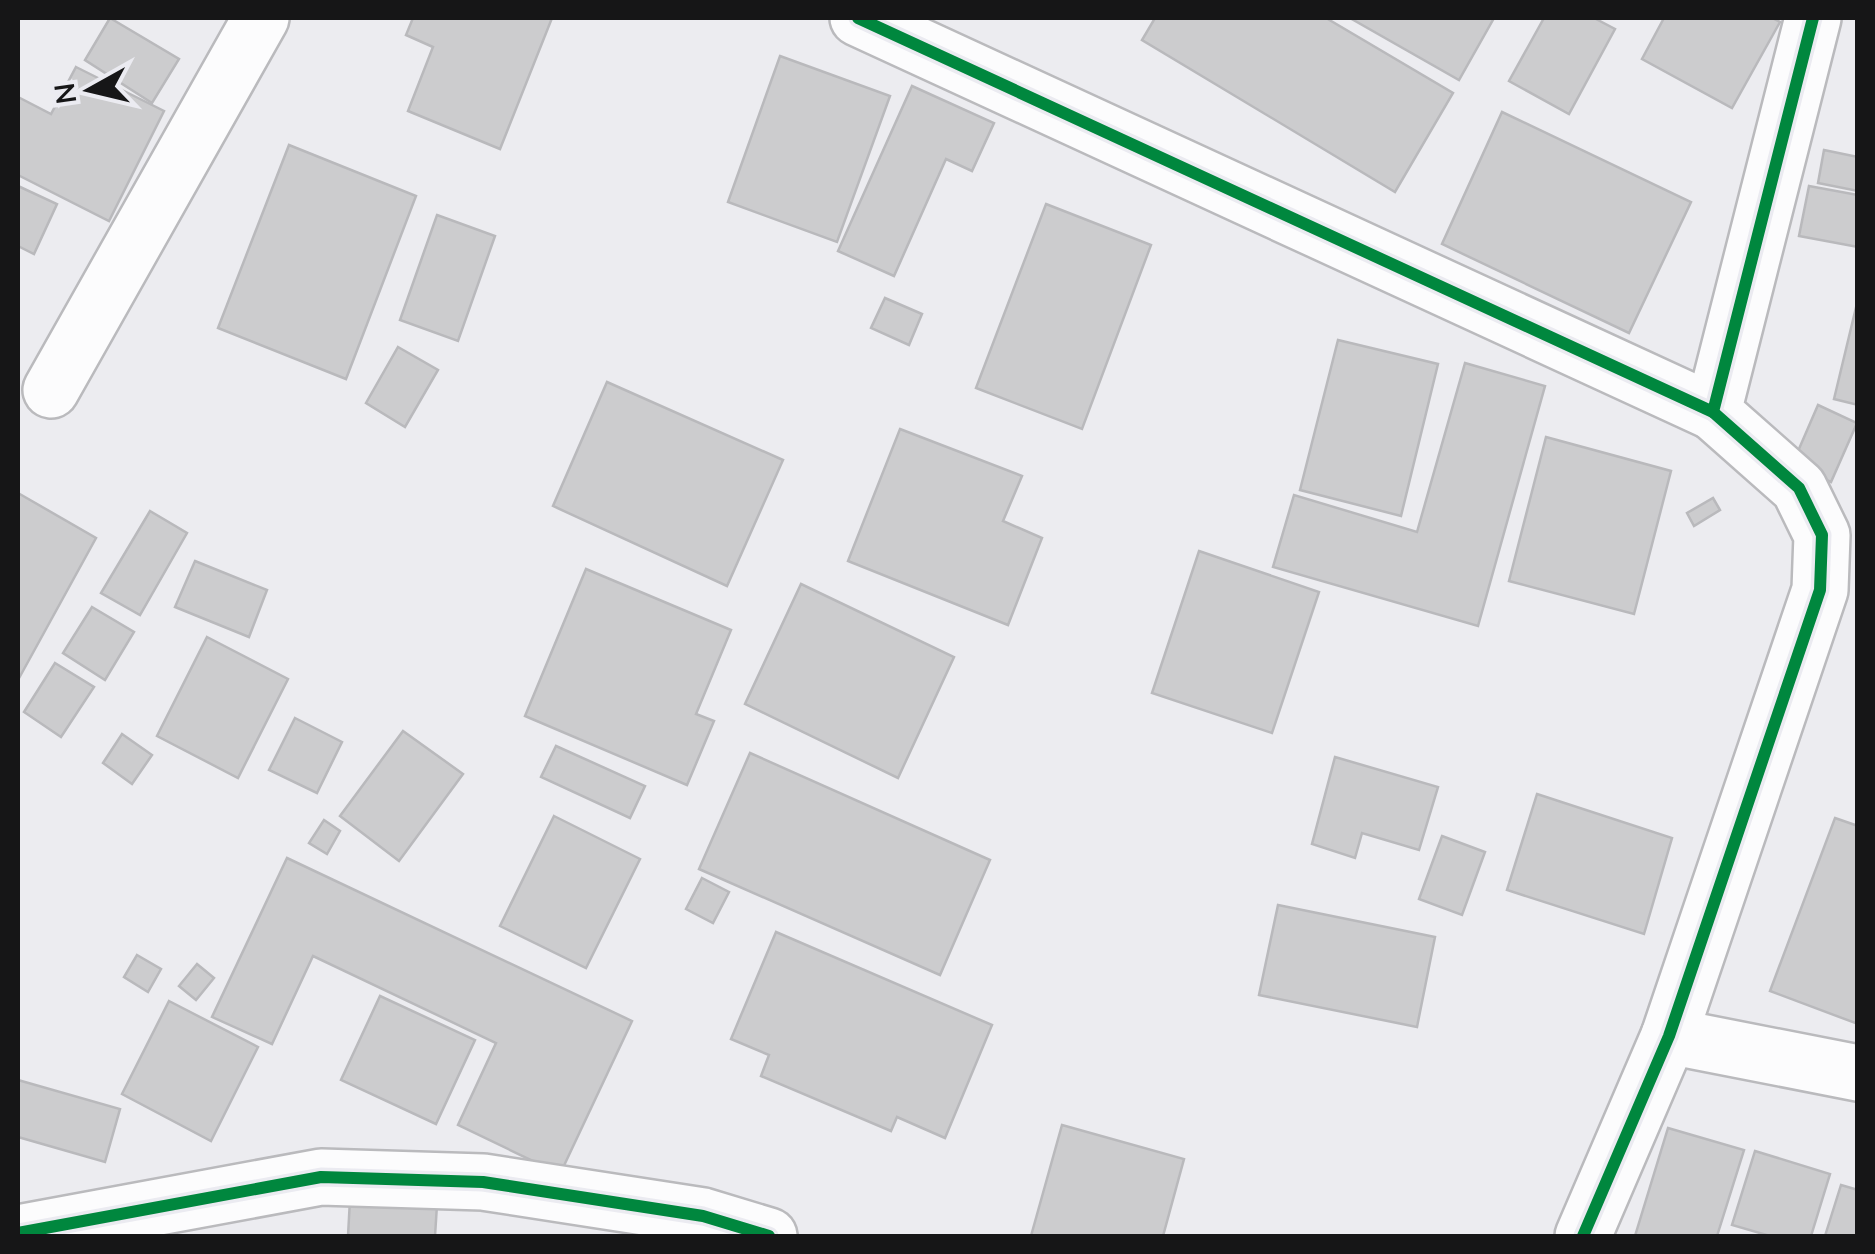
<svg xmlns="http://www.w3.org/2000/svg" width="1875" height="1254" viewBox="0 0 1875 1254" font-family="'Nunito Sans',sans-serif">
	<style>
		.building { fill: #ccccce; stroke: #b9b9bc; stroke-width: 2.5 }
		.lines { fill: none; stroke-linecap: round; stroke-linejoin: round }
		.street-casing { stroke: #bababd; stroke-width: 60 }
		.street { stroke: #fcfcfd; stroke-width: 55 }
		.cycleway-casing { stroke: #ebebf1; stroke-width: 19 }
		.cycleway { stroke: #00873e; stroke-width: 12 }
	</style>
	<rect width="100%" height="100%" fill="#ececf0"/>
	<g class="building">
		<path d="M110,18L179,59L152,103L85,60Z"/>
		<path d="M413,18H552L500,149L408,111L433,47L406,35Z"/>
		<path d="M1155,18H1326L1453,93L1395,192L1142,40Z"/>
		<path d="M1350,18H1494L1459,80Z"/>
		<path d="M1544,18H1594L1615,29L1569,114L1509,81Z"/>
		<path d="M1664,18H1772L1780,22L1732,108L1642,59Z"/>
		<path d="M780,56L890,96L837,242L728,202Z"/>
		<path d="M76,67L164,111L109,221L18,175V97L51,114Z"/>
		<path d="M912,86L994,123L972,171L946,159L894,276L838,251Z"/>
		<path d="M1502,112L1691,202L1629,333L1442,244Z"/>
		<path d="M289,145L416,196L346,379L218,328Z"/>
		<path d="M1824,150L1858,157V191L1818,183Z"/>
		<path d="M18,186L57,204L34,254L18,246Z"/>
		<path d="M1809,186L1858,195V247L1799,236Z"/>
		<path d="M1046,204L1151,245L1082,429L976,388Z"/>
		<path d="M437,215L495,236L458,341L400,320Z"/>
		<path d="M885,298L922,314L909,345L871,328Z"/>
		<path d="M1858,299V405L1834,399Z"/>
		<path d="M1338,340L1438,364L1401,516L1300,490Z"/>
		<path d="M398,347L438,370L405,427L366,403Z"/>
		<path d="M1465,363L1545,386L1478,626L1273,567L1294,495L1417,532Z"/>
		<path d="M607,382L783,460L727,586L553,506Z"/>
		<path d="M1818,405L1857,423L1831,482L1792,465Z"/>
		<path d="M900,429L1022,476L1003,521L1042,538L1008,625L848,561Z"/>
		<path d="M1546,437L1671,471L1634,614L1509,581Z"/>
		<path d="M18,493L96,538L18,680Z"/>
		<path d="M1713,498L1720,510L1694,526L1687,513Z"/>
		<path d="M150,511L187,533L140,615L101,593Z"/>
		<path d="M1199,551L1319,592L1272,733L1152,693Z"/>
		<path d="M195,561L267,590L249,637L175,607Z"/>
		<path d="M586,569L731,630L696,714L714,721L687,785L525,716Z"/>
		<path d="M801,584L954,657L898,778L745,704Z"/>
		<path d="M92,607L134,632L105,680L63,653Z"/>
		<path d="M207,637L288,679L238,778L157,736Z"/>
		<path d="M55,663L94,687L61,737L24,712Z"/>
		<path d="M295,718L342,742L317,793L269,770Z"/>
		<path d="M403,731L463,774L399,861L340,816Z"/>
		<path d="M122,734L152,755L132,784L103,763Z"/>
		<path d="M556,746L645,786L630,818L541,777Z"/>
		<path d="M750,753L990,860L940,975L699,869Z"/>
		<path d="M1335,757L1438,787L1419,850L1362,833L1355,858L1312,844Z"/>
		<path d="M1537,794L1672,838L1644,934L1507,890Z"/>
		<path d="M554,816L640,859L586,968L500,926Z"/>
		<path d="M1835,818L1858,826V1024L1770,991Z"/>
		<path d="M324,820L340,831L327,854L309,843Z"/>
		<path d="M1442,836L1485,852L1462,915L1419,899Z"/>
		<path d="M287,858L632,1021L560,1174L458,1125L496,1043L313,956L272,1044L212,1017Z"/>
		<path d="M702,878L729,892L713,923L686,909Z"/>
		<path d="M1278,905L1435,937L1417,1027L1259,995Z"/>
		<path d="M776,932L992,1025L945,1138L897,1117L891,1131L761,1076L769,1055L731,1039Z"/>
		<path d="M137,955L161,969L148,992L124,977Z"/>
		<path d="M197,964L214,978L196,1000L179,986Z"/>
		<path d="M380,996L475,1040L436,1124L341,1080Z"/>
		<path d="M169,1001L258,1047L211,1141L122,1094Z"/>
		<path d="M18,1080L120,1109L105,1162L18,1137Z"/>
		<path d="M1062,1125L1184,1159L1163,1236H1031Z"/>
		<path d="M1668,1128L1744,1150L1717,1236H1635Z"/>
		<path d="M1755,1151L1830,1174L1811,1236H1770L1732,1225Z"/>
		<path d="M1841,1185L1858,1190V1236H1825Z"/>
		<path d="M350,1199L437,1205L435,1236H348Z"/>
	</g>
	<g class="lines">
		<g class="street-casing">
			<g id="street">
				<path d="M858,18L1713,412"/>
				<path d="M51,390L261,18"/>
				<path d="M1669,1036L1858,1073"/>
				<path d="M18,1233L321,1177L483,1182L703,1216L769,1236"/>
				<path d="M1583,1236L1669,1036L1820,590L1822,535L1799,488L1713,412L1813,18"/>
			</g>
		</g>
		<use href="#street" class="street"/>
		<g class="cycleway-casing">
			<g id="cycleway">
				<path d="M858,18L1713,412"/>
				<path d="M18,1233L321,1177L483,1182L703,1216L769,1236"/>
				<path d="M1583,1236L1669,1036L1820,590L1822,535L1799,488L1713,412L1813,18"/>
			</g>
		</g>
		<use href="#cycleway" class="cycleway"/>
	</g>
	<rect width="1875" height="1254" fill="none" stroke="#161617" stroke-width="40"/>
	<g transform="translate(90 90) rotate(262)" stroke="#ebebf1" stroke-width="8" paint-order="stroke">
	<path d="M0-8L18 38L0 25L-18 38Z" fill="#161617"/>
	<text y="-15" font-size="28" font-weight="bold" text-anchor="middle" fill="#161617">N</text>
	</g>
</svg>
